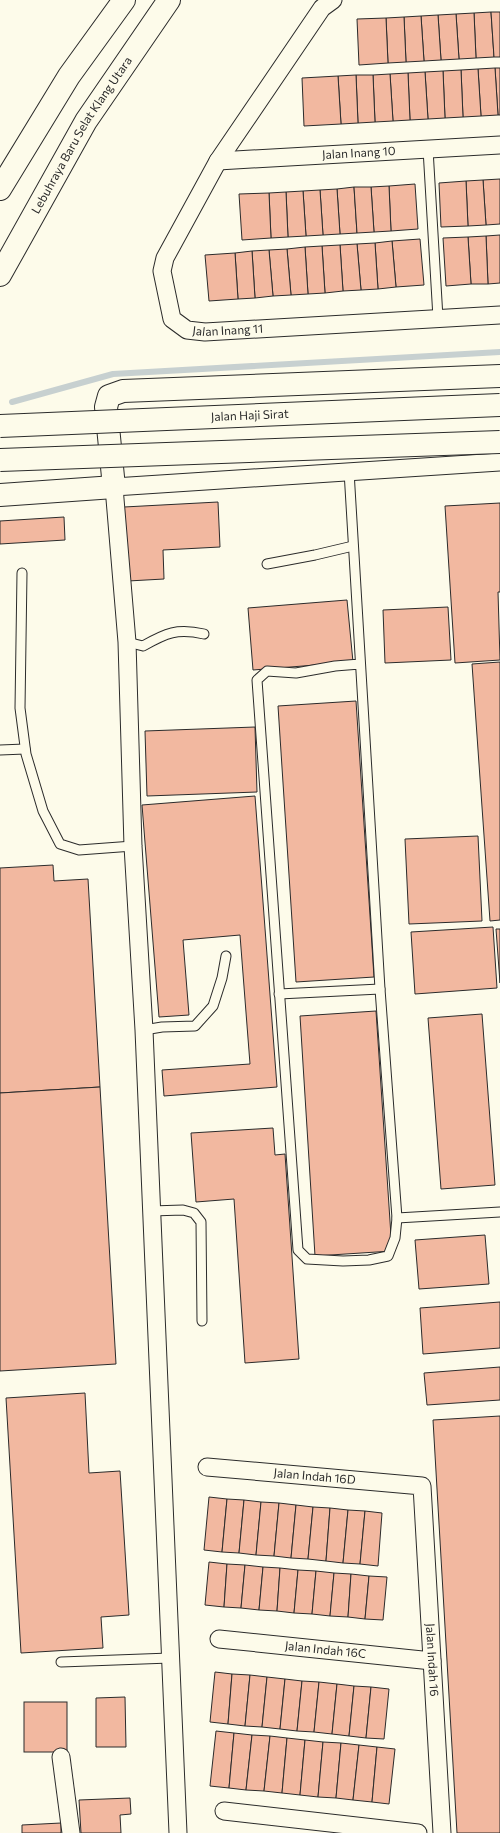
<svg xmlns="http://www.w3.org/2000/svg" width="500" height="1833" viewBox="0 0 500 1833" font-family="Commissioner,sans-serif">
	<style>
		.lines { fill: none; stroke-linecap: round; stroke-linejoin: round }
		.stream { stroke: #c7d0d0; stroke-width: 6 }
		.building { fill: #f2b8a0; stroke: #2b2b2b }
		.service-casing { stroke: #2b2b2b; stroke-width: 11 }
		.minor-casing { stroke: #2b2b2b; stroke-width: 19 }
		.secondary-casing { stroke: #2b2b2b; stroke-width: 24 }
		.motorway-casing { stroke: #2b2b2b; stroke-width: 24 }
		.service { stroke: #fdfbea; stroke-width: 9 }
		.minor { stroke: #fdfbea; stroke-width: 17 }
		.secondary { stroke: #fdfbea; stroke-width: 22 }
		.motorway { stroke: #fdfbea; stroke-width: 22 }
		.secondary-bridge-casing { stroke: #2b2b2b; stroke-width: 24; stroke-linecap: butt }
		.secondary-bridge { stroke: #fdfbea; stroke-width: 22 }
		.labels { text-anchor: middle; stroke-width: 3; stroke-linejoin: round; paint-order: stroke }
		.street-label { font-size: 12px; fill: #2b2b2b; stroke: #fdfbea }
	</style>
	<rect width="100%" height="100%" fill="#fdfbea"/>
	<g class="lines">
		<path class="stream" d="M12,402L113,374L500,352"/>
	</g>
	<g class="building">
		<path d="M491,12L494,57L476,58L474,13Z"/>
		<path d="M491,12H500V57H494Z"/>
		<path d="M474,13L476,58L459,59L456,14Z"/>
		<path d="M456,14L459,59L441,60L438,15Z"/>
		<path d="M438,15L441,60L424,61L421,16Z"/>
		<path d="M421,16L424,61L406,62L404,17Z"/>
		<path d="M404,17L406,62L388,63L386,18Z"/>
		<path d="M386,18L388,63L359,65L357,19Z"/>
		<path d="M495,68H500V115H498Z"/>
		<path d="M495,68L498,115L481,116L478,69Z"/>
		<path d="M478,69L481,116L463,117L461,70Z"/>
		<path d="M461,70L463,117L445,118L443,71Z"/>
		<path d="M443,71L445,118L428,119L425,72Z"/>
		<path d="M425,72L428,119L410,120L408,73Z"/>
		<path d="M408,73L410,120L393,121L390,74Z"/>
		<path d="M390,74L393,121L375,122L373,75Z"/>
		<path d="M356,75H373L375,122L358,123Z"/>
		<path d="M356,75L358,123L341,124L338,76Z"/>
		<path d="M338,76L341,124L304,126L302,78Z"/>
		<path d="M500,179V224L486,225L483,180Z"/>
		<path d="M483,180L486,225L468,226L466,181Z"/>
		<path d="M466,181L468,226L441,227L439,183Z"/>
		<path d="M415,184L418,229L391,231L389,186Z"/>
		<path d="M389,186L391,231L374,232L371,187Z"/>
		<path d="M354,187L357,233L340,234L337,189Z"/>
		<path d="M354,187H371L374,232L357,233Z"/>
		<path d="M337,189L340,234L323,235L320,190Z"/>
		<path d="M320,190L323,235L306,236L303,191Z"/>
		<path d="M303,191L306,236L288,237L286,192Z"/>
		<path d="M286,192L288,237L271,238L269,193Z"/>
		<path d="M269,193L271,238L242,240L239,194Z"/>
		<path d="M500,235V283L488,284L486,236Z"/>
		<path d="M486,236L488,284H471L468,237Z"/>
		<path d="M468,237L471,284L446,286L443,238Z"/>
		<path d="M420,239L424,285L396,287L392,241Z"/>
		<path d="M392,241L396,287L378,289L375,243Z"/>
		<path d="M375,243L378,289L361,290L357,244Z"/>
		<path d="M357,244L361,290L343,291L340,245Z"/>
		<path d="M340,245L343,291L325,293L322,246Z"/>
		<path d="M322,246L325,293L308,294L305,247Z"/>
		<path d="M305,247L308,294L291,295L287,249Z"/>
		<path d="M287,249L291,295L273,296L269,250Z"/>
		<path d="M269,250L273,296L255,298L252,251Z"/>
		<path d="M252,251L255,298L238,299L235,253Z"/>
		<path d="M235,253L238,299L209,301L205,255Z"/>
		<path d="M218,502L220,547L163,550L164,579L128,581L124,507Z"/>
		<path d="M500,503V592H498L500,660L455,663L445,506Z"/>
		<path d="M64,517L65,540L0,544V521Z"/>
		<path d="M347,600L353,662L253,670L248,608Z"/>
		<path d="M448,607L451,660L385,663L383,610Z"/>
		<path d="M500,662V920L490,921L472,664Z"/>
		<path d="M356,701L374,977L296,982L278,706Z"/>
		<path d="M255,727L257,792L147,796L145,731Z"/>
		<path d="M255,796L277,1087L164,1096L162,1070L250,1064L240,935L183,940L189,1015L159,1017L142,805Z"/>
		<path d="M478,836L482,921L409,924L405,839Z"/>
		<path d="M53,865L54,881L88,879L100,1087L0,1093V868Z"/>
		<path d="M493,927L497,988L415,994L411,932Z"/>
		<path d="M496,929H500V983Z"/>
		<path d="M376,1011L392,1251L315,1256L300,1016Z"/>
		<path d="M482,1014L495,1185L441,1189L428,1018Z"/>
		<path d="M100,1087L116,1364L0,1371V1093Z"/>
		<path d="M273,1128L275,1155L285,1154L299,1359L245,1363L234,1199L196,1202L191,1133Z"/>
		<path d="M485,1235L489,1284L419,1289L415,1240Z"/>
		<path d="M500,1302V1348L423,1354L420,1308Z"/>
		<path d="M500,1367V1400L427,1405L424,1373Z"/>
		<path d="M85,1393L89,1473L120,1471L129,1615L101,1617L103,1648L21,1653L6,1398Z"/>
		<path d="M500,1416V1833H457L433,1420Z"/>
		<path d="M209,1497L227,1499L222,1552L204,1550Z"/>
		<path d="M227,1499L244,1500L239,1553L222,1552Z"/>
		<path d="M244,1500L261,1502L256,1555L239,1553Z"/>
		<path d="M261,1502L279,1503L274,1556L256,1555Z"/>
		<path d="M279,1503L296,1505L291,1558L274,1556Z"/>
		<path d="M296,1505L313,1507L308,1559L291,1558Z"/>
		<path d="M313,1507L330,1508L326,1561L308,1559Z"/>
		<path d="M330,1508L348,1510L343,1563L326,1561Z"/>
		<path d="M348,1510L365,1511L360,1564L343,1563Z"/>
		<path d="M365,1511L382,1513L378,1566L360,1564Z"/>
		<path d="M209,1562L227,1564L224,1607L205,1605Z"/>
		<path d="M227,1564L245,1565L241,1608L224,1607Z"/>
		<path d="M245,1565L263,1567L259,1610L241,1608Z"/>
		<path d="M263,1567L280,1568L277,1611L259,1610Z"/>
		<path d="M280,1568L298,1570L294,1613L277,1611Z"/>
		<path d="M298,1570L316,1571L312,1614L294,1613Z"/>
		<path d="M316,1571L334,1573L330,1616L312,1614Z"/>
		<path d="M334,1573L351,1574L348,1617L330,1616Z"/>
		<path d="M351,1574L369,1576L365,1619L348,1617Z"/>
		<path d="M369,1576L387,1577L383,1620L365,1619Z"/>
		<path d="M215,1672L232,1674L228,1724L210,1722Z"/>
		<path d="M232,1674L250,1675L245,1726L228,1724Z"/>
		<path d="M250,1675L267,1677L262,1727L245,1726Z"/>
		<path d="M267,1677L285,1679L280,1729L262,1727Z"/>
		<path d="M285,1679L302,1681L297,1731L280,1729Z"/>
		<path d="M302,1681L319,1682L314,1732L297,1731Z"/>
		<path d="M319,1682L337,1684L332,1734L314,1732Z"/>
		<path d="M337,1684L354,1686L349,1736L332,1734Z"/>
		<path d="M354,1686L371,1687L366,1738L349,1736Z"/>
		<path d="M371,1687L389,1689L384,1739L366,1738Z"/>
		<path d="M125,1697L126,1747H96V1698Z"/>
		<rect x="24" y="1702" width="43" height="50"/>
		<path d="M216,1731L234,1733L229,1788L210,1786Z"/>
		<path d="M234,1733L252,1735L246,1790L229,1788Z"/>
		<path d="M252,1735L270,1736L264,1791L246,1790Z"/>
		<path d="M270,1736L287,1738L282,1793L264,1791Z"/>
		<path d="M287,1738L305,1740L300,1795L282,1793Z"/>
		<path d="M305,1740L323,1742L318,1797L300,1795Z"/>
		<path d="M323,1742L341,1743L336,1798L318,1797Z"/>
		<path d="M341,1743L359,1745L353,1800L336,1798Z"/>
		<path d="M359,1745L377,1747L372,1802L353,1800Z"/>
		<path d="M377,1747L395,1749L389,1804L372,1802Z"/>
		<path d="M130,1798L131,1814L120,1815L121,1833H81L79,1800Z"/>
		<path d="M61,1823V1833H22V1825Z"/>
	</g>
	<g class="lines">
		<g class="service-casing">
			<g id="service">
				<path d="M428,149L438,318"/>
				<path d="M349,471L380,989L397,1218L395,1238L388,1256L369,1260L343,1261L307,1259L298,1250L257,680L267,671L296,673L335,666L360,664"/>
				<path d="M267,564L315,555L353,546"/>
				<path d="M22,573L20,708L26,754L43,811L60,844L79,850L133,846"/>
				<path d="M127,642L143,646C166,633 177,628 204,634"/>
				<path d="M0,750L25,749"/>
				<path d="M279,994L380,989"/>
				<path d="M144,1030L162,1027L195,1026L213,1006L222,978L226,956"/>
				<path d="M151,1211L183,1210L194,1213L201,1222L202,1321"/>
				<path d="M397,1218L500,1212"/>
				<path d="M61,1662L170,1658"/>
			</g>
		</g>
		<g class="minor-casing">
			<g id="minor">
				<path id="s1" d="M333,0L322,8L218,161L165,258L162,271L172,319L187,330L205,332L500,315"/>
				<path id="s2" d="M218,161L500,145"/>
				<path id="s3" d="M207,1467L422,1486L442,1833"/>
				<path id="s4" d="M219,1639L432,1661"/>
				<path d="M61,1757L71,1833"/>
				<path d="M224,1811L418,1833"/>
				<path d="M178,1833L144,1030L133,846L127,642L114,487L500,462"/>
			</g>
		</g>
		<g class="secondary-casing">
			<path id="secondary" d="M114,487L106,407L109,396L123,391L500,376"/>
		</g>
		<g class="motorway-casing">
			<g id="motorway">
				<path d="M0,189L69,76L124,0"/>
				<path id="s5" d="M0,275L86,121L169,0"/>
				<path d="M0,495L114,487"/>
			</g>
		</g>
		<use href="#service" class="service"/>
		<use href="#minor" class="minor"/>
		<use href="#secondary" class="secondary"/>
		<use href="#motorway" class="motorway"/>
		<g class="secondary-bridge-casing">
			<g id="secondary-bridge">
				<path id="s6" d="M0,426L500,405"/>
				<path d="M0,460L500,442"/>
			</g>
		</g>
		<use href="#secondary-bridge" class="secondary-bridge"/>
	</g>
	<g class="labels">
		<g class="street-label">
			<text dy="4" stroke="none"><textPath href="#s5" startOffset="162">Lebuhraya Baru Selat Klang Utara</textPath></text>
			<text dy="4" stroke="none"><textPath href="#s2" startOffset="141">Jalan Inang 10</textPath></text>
			<text dy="4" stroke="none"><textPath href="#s1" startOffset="431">Jalan Inang 11</textPath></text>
			<text dy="4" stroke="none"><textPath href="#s6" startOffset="250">Jalan Haji Sirat</textPath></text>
			<text dy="4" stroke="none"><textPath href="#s3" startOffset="108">Jalan Indah 16D</textPath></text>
			<text dy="4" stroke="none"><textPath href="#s4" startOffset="107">Jalan Indah 16C</textPath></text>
			<text dy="4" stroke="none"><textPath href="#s3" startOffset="390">Jalan Indah 16</textPath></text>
		</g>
	</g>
</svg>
